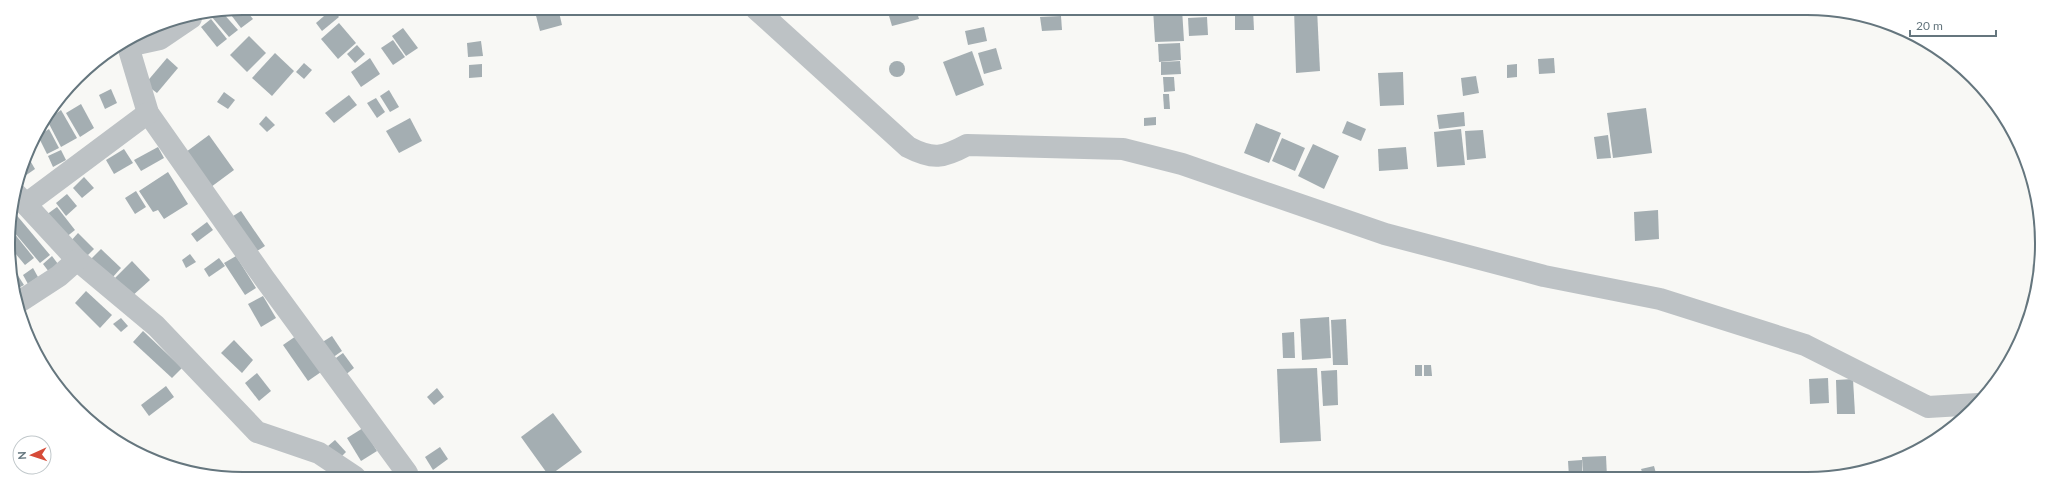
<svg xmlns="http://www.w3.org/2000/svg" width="2050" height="487" viewBox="0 0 2050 487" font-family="Lato,sans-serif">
  <rect width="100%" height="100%" fill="#f8f8f5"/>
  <g fill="#a4aeb2">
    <path d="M 244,8 L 253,19 L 241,28 L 228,11 Z"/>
    <path d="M 534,8 L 558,8 L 562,25 L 540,31 Z"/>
    <path d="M 332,9 L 339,17 L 322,31 L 316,23 Z"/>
    <path d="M 887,9 L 916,9 L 919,19 L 892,26 Z"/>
    <path d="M 1153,9 L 1182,9 L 1184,41 L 1155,42 Z"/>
    <path d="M 1189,9 L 1204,9 L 1204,12 L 1189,14 Z"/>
    <path d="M 1235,9 L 1253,9 L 1254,30 L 1235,30 Z"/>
    <path d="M 1294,9 L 1317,9 L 1320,71 L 1296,73 Z"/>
    <path d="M 222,12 L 238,30 L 229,37 L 211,16 Z"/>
    <path d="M 1061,16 L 1062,30 L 1042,31 L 1040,17 Z"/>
    <path d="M 1207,17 L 1208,35 L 1189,36 L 1188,18 Z"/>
    <path d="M 211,19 L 227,39 L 217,47 L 201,27 Z"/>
    <path d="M 339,23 L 356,43 L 338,59 L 321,39 Z"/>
    <path d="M 984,27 L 987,41 L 968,45 L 965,31 Z"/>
    <path d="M 403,28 L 418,48 L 406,56 L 392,36 Z"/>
    <path d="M 249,36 L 266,53 L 247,72 L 230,55 Z"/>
    <path d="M 393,40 L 405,57 L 393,65 L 381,48 Z"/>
    <path d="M 481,41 L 483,56 L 468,57 L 467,43 Z"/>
    <path d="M 1180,43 L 1181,60 L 1159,62 L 1158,44 Z"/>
    <path d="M 357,45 L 365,54 L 355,63 L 347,54 Z"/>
    <path d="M 996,48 L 1002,69 L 984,74 L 978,53 Z"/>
    <path d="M 972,51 L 984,85 L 956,96 L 943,62 Z"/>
    <path d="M 275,53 L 294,71 L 272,96 L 252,78 Z"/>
    <path d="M 167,58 L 178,68 L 157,93 L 145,84 Z"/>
    <path d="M 370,58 L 380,74 L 361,87 L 351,72 Z"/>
    <path d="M 1554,58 L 1555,73 L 1539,74 L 1538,59 Z"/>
    <circle cx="897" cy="69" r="8"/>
    <path d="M 1180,61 L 1181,74 L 1161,75 L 1161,62 Z"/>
    <path d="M 304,63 L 312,70 L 304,79 L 296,72 Z"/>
    <path d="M 482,64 L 482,77 L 469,78 L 469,65 Z"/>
    <path d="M 1517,64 L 1517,77 L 1507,78 L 1507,65 Z"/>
    <path d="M 1403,72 L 1404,105 L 1380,106 L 1378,73 Z"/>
    <path d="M 1476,76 L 1479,93 L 1463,96 L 1461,78 Z"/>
    <path d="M 1163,77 L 1174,77 L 1175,91 L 1164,92 Z"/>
    <path d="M 111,89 L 117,103 L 105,109 L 99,95 Z"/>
    <path d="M 389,90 L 399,107 L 390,112 L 380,96 Z"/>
    <path d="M 224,92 L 235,100 L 228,109 L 217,102 Z"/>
    <path d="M 1163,94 L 1169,94 L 1170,109 L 1164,109 Z"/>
    <path d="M 349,95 L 357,105 L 334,123 L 325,113 Z"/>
    <path d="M 376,98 L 385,112 L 377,118 L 367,103 Z"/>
    <path d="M 81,104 L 94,128 L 80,137 L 66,113 Z"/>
    <path d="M 1646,108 L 1652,153 L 1613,158 L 1607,113 Z"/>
    <path d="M 61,110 L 77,138 L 61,147 L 47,120 Z"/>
    <path d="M 1464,112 L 1465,126 L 1439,129 L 1437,115 Z"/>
    <path d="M 266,116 L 275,125 L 267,132 L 259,124 Z"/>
    <path d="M 1156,117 L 1156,125 L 1144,126 L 1144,118 Z"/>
    <path d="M 410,118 L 422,141 L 399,153 L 386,131 Z"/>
    <path d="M 1347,121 L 1366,129 L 1361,141 L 1342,133 Z"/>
    <path d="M 1256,123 L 1281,133 L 1269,163 L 1244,153 Z"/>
    <path d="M 49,129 L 59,148 L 47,154 L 38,136 Z"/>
    <path d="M 1461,129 L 1465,165 L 1437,167 L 1434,132 Z"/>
    <path d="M 1483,130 L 1486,158 L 1467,160 L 1465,131 Z"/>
    <path d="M 209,135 L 234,170 L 211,187 L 186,152 Z"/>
    <path d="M 1608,135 L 1611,158 L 1597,159 L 1594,137 Z"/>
    <path d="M 1282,138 L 1305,148 L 1295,171 L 1272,161 Z"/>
    <path d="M 1313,144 L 1339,156 L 1324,189 L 1298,176 Z"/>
    <path d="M 158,147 L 164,158 L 141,171 L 134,160 Z"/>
    <path d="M 1406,147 L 1408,169 L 1379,171 L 1378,149 Z"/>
    <path d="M 124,149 L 133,163 L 114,174 L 106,160 Z"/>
    <path d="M 61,150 L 66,160 L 53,167 L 48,156 Z"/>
    <path d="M 28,157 L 35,169 L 22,178 L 27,160 Z"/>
    <path d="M 168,172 L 188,204 L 164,219 L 158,210 L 153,212 L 139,191 Z"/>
    <path d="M 84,177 L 94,188 L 82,198 L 73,188 Z"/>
    <path d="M 136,191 L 146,207 L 135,214 L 125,198 Z"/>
    <path d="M 67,194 L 77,206 L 66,216 L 56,203 Z"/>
    <path d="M 57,207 L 75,230 L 65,238 L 46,215 Z"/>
    <path d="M 1658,210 L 1659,239 L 1635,241 L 1634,212 Z"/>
    <path d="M 241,211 L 265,246 L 254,253 L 230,218 Z"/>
    <path d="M 14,212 L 50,255 L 40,263 L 9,226 Z"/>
    <path d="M 207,222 L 213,230 L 197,242 L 191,234 Z"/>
    <path d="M 9,227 L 34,258 L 25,265 L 10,247 Z"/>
    <path d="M 78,233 L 94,249 L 85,258 L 70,242 Z"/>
    <path d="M 101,249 L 121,268 L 112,278 L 91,259 Z"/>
    <path d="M 190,254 L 196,262 L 186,268 L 182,260 Z"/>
    <path d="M 52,256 L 58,264 L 49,272 L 43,264 Z"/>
    <path d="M 236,256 L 256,288 L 245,295 L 224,263 Z"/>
    <path d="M 219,258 L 225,266 L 209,277 L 204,269 Z"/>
    <path d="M 132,261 L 150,280 L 131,297 L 114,279 Z"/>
    <path d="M 33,268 L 38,277 L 28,284 L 23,275 Z"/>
    <path d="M 17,274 L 24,285 L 15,290 L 13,276 Z"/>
    <path d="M 86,291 L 112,315 L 100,328 L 75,303 Z"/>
    <path d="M 263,296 L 276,318 L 261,327 L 248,304 Z"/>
    <path d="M 19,308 L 27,319 L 24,321 L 18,309 Z"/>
    <path d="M 1329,317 L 1331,358 L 1302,360 L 1300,319 Z"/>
    <path d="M 121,318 L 128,326 L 121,332 L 113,324 Z"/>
    <path d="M 1346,319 L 1348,365 L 1333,365 L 1331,320 Z"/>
    <path d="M 143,331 L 182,368 L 172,378 L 133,342 Z"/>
    <path d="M 1294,332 L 1295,358 L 1283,358 L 1282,333 Z"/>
    <path d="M 296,336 L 321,372 L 308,381 L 283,345 Z"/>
    <path d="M 332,336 L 342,351 L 332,358 L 321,343 Z"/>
    <path d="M 234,340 L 253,360 L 242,373 L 221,353 Z"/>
    <path d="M 343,353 L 354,368 L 344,376 L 333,360 Z"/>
    <rect x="1415" y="365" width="7" height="11"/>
    <path d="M 1424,365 L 1431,365 L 1432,376 L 1424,376 Z"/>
    <path d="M 1317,368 L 1321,441 L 1280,443 L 1277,369 Z"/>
    <path d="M 1337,370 L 1338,405 L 1323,406 L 1321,371 Z"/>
    <path d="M 257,373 L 271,391 L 259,401 L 245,383 Z"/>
    <path d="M 1828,378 L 1829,403 L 1810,404 L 1809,379 Z"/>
    <path d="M 1853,379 L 1855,414 L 1837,414 L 1836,380 Z"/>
    <path d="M 166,386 L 174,397 L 149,416 L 141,405 Z"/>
    <path d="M 437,388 L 444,397 L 434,405 L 427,397 Z"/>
    <path d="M 553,413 L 582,452 L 549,476 L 521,437 Z"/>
    <path d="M 363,428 L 377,451 L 361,461 L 347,438 Z"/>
    <path d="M 335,440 L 346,452 L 340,458 L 328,446 Z"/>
    <path d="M 440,447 L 448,459 L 433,470 L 425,457 Z"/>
    <path d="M 1606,456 L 1607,477 L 1583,477 L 1582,457 Z"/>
    <path d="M 1582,460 L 1582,477 L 1569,477 L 1568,461 Z"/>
    <path d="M 1654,466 L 1657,477 L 1644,477 L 1641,469 Z"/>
  </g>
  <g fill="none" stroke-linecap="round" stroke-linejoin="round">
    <g stroke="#bdc2c5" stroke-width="22">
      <path d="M 756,9 L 908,147 C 933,160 943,158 967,145 L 1123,149 L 1182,164 L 1385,234 L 1544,276 L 1660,299 L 1805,345 L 1928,407 L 1978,404"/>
      <path d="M 126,43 L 128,46 L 160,39 L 191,18"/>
      <path d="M 128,46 L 148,113 L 264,278 L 407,473 L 407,477"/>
      <path d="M 17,195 L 77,260 L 156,326 L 257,432 L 319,453 L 355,477"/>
      <path d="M 26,204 L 148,113"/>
      <path d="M 16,304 L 59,276 L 77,260"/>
    </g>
  </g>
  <path d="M0 0H2050V487H0ZM243 15H1807A228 228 0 0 1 2035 243V244A228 228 0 0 1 1807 472H243A228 228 0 0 1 15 244V243A228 228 0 0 1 243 15Z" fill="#fff" fill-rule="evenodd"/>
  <path fill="none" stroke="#65767e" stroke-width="2" d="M243 15H1807A228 228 0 0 1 2035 243V244A228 228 0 0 1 1807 472H243A228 228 0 0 1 15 244V243A228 228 0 0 1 243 15Z"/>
  <g transform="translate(32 455) rotate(267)"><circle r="19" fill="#ffffff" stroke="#c1c8cb"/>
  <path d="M0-3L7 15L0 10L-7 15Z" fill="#d64b38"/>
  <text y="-6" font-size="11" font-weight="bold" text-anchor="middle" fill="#65767e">N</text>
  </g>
  <path d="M1910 30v6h86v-6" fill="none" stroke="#65767e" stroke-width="2"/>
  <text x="1916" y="30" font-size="12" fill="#65767e" stroke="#ffffff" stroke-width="3" paint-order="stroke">20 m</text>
</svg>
